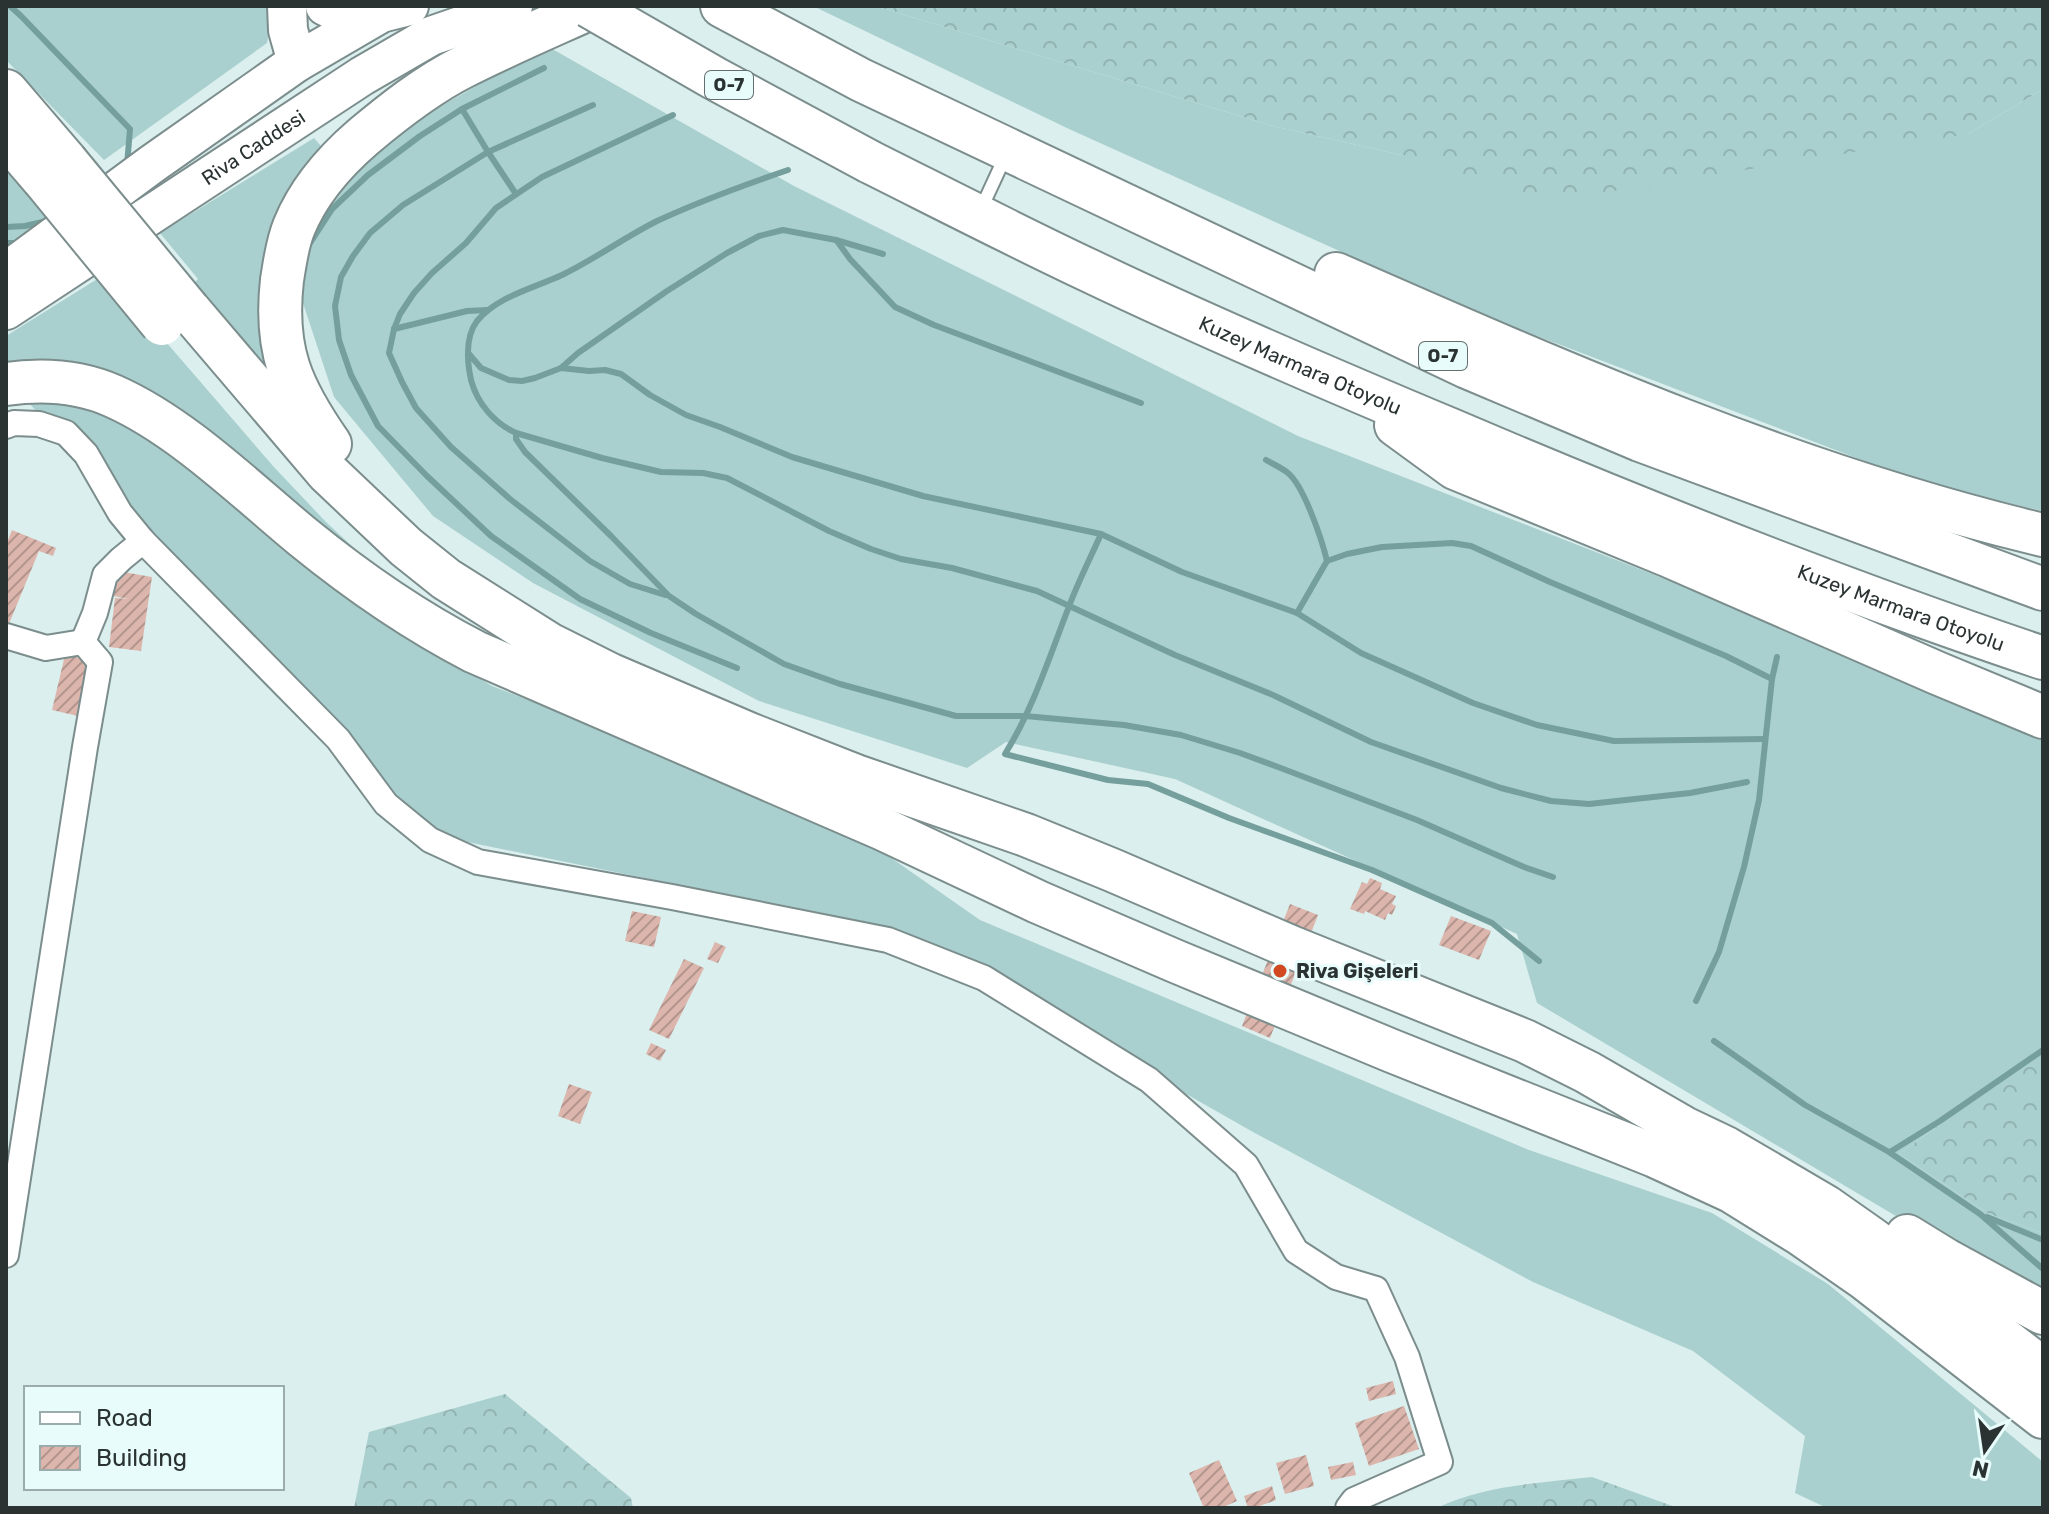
<svg xmlns="http://www.w3.org/2000/svg" width="2049" height="1514" viewBox="0 0 2049 1514" font-family="Rubik,sans-serif">
  <defs>
    <pattern id="forest-crowns" width="20" height="18" patternUnits="userSpaceOnUse" patternTransform="scale(2)"><rect width="20" height="18" fill="#a9d0ce"/><path d="M2 6a3 3 0 1 1 6 0M12 15a3 3 0 1 1 6 0" fill="none" stroke="#92b3b1"/></pattern>
    <pattern id="building-hatch" width="6" height="6" patternUnits="userSpaceOnUse" patternTransform="scale(2)"><rect width="6" height="6" fill="#dcb6ac"/><path d="M-1 1l2-2M0 6l6-6M5 7l2-2" fill="none" stroke="#b3958d"/></pattern>
  </defs>
  <rect width="100%" height="100%" fill="#dbefee"/>
  <g fill="#a9d0ce">
    <path d="M 6,6 L 273,6 L 267,43 L 104,160 L 6,60 Z"/>
    <path d="M 813,6 L 875,6 L 1273,126 L 1406,156 L 1968,134 L 2043,89 L 2043,511 L 1927,485 L 1477,313 L 1069,129 Z"/>
    <path d="M 547,46 L 794,186 L 1298,436 L 1791,628 L 2043,736 L 2043,1051 L 1899,1154 L 1989,1214 L 2043,1233 L 2043,1299 L 2017,1288 L 1537,1003 L 1517,934 L 1175,779 L 1006,742 L 967,768 L 759,701 L 533,583 L 433,516 L 334,397 L 298,288 L 306,228 L 383,139 Z"/>
    <path d="M 314,138 L 327,153 L 308,172 L 292,396 L 195,282 L 198,279 L 160,233 Z"/>
    <path d="M 6,157 L 52,221 L 6,252 Z"/>
    <path d="M 102,276 L 147,320 L 273,466 L 325,521 L 356,550 L 354,553 L 247,469 L 6,369 L 6,336 Z"/>
    <path d="M 15,388 L 71,391 L 148,430 L 337,591 L 492,686 L 834,818 L 980,920 L 1529,1150 L 1712,1213 L 1828,1284 L 2043,1462 L 2043,1508 L 1827,1508 L 1795,1493 L 1805,1436 L 1693,1351 L 1533,1282 L 1253,1132 L 896,929 L 428,834 Z"/>
  </g>
  <g fill="url(#forest-crowns)">
    <path d="M 875,6 L 2043,6 L 2043,89 L 1968,134 L 1551,201 L 1406,156 L 1273,126 Z"/>
    <path d="M 2043,1051 L 2043,1233 L 1989,1214 L 1899,1154 Z"/>
    <path d="M 505,1394 L 631,1498 L 633,1508 L 354,1508 L 369,1432 Z"/>
    <path d="M 1592,1477 L 1678,1508 L 1437,1508 C 1484,1485 1541,1483 1592,1477 Z"/>
  </g>
  <g fill="none" stroke-linecap="round" stroke-linejoin="round">
    <g stroke="#749f9d" stroke-width="6">
      <path d="M 10,6 L 21,16 L 130,129 L 127,165"/>
      <path d="M 593,105 L 488,152 L 403,205 L 370,233 L 353,256 L 341,277 L 335,306 L 339,340 L 351,375 L 378,426 L 427,476 L 491,536 L 580,599 L 651,633 L 737,668"/>
      <path d="M 462,109 L 488,152 L 516,194"/>
      <path d="M 788,170 C 744,185 700,201 657,221 C 625,237 595,259 562,275 C 534,288 498,296 477,321 C 465,337 467,361 471,380 C 477,403 494,423 516,433 L 602,458 L 661,472 L 703,473 L 727,478 L 829,531 L 871,549 L 901,559 L 952,568 L 1037,591 L 1175,655 L 1273,695 L 1371,742 L 1501,788 L 1551,801 L 1589,804 L 1690,793 L 1747,782"/>
      <path d="M 6,227 L 25,226 L 47,221"/>
      <path d="M 837,241 L 850,259 L 895,307 L 934,325 L 1141,403"/>
      <path d="M 6,243 L 17,243 L 20,241"/>
      <path d="M 308,246 L 332,209 L 368,175 L 420,136 L 462,109 L 544,68"/>
      <path d="M 394,329 L 467,311 L 488,310"/>
      <path d="M 469,354 L 481,368 L 509,380 L 522,381 L 535,378 L 561,368 L 589,371 L 605,370 L 621,374 L 650,395 L 686,415 L 720,427 L 792,457 L 923,496 L 1101,534 L 1182,572 L 1297,613 L 1361,653 L 1473,703 L 1537,725 L 1614,741 L 1765,739"/>
      <path d="M 561,368 L 578,353 L 667,291 L 727,253 L 759,236 L 783,230 L 836,240 L 883,254"/>
      <path d="M 516,433 L 516,439 L 525,452 L 611,536 L 669,596 L 696,614 L 784,664 L 840,684 L 956,716 L 1025,716 L 1124,725 L 1181,735 L 1240,753 L 1278,767 L 1417,820 L 1524,867 L 1553,877"/>
      <path d="M 1266,460 C 1273,464 1282,468 1288,473 C 1304,486 1322,540 1327,561"/>
      <path d="M 1101,534 C 1090,559 1077,584 1068,609 C 1049,658 1033,709 1005,754 L 1108,780 L 1148,784 L 1229,818 L 1372,870 L 1492,923 L 1539,961"/>
      <path d="M 665,595 L 630,584 L 590,561 L 510,499 L 451,447 L 416,408 L 402,382 L 389,353 L 394,329 L 400,314 L 414,293 L 432,273 L 466,243 L 496,208 L 542,177 L 673,115"/>
      <path d="M 1297,613 L 1327,561 L 1347,554 L 1382,547 L 1452,543 L 1471,546 L 1550,582 L 1726,656 L 1772,679"/>
      <path d="M 1696,1001 L 1719,952 L 1744,867 L 1759,800 L 1772,679 L 1777,657"/>
      <path d="M 1714,1041 L 1805,1105 L 1889,1152 L 1980,1214 L 2043,1269"/>
      <path d="M 1890,1152 L 1940,1121 L 2043,1050"/>
      <path d="M 1987,1217 L 2043,1240"/>
    </g>
  </g>
  <g fill="url(#building-hatch)">
    <path d="M 12,530 L 56,548 L 53,556 L 39,551 L 6,631 L 6,545 Z"/>
    <path d="M 117,571 L 152,577 L 141,651 L 109,647 L 115,598 L 129,599 L 113,596 Z"/>
    <path d="M 65,655 L 90,660 L 78,716 L 52,710 Z"/>
    <path d="M 1370,878 L 1382,883 L 1380,889 L 1396,896 L 1392,904 L 1396,906 L 1392,915 L 1388,913 L 1385,920 L 1365,911 L 1364,914 L 1350,909 L 1362,882 L 1367,884 Z"/>
    <path d="M 1290,904 L 1318,915 L 1270,1038 L 1242,1026 Z"/>
    <path d="M 632,911 L 661,917 L 654,947 L 625,941 Z"/>
    <path d="M 1451,916 L 1491,931 L 1479,960 L 1439,945 Z"/>
    <path d="M 715,942 L 726,947 L 718,963 L 707,959 Z"/>
    <path d="M 684,959 L 704,968 L 669,1039 L 649,1030 Z"/>
    <path d="M 651,1043 L 666,1050 L 660,1061 L 646,1054 Z"/>
    <path d="M 569,1084 L 592,1092 L 580,1124 L 558,1116 Z"/>
    <path d="M 1393,1381 L 1396,1394 L 1369,1401 L 1366,1388 Z"/>
    <path d="M 1404,1406 L 1419,1449 L 1369,1466 L 1355,1423 Z"/>
    <path d="M 1306,1455 L 1314,1486 L 1285,1494 L 1276,1463 Z"/>
    <path d="M 1219,1460 L 1237,1501 L 1221,1508 L 1214,1508 L 1213,1506 L 1204,1508 L 1189,1473 Z"/>
    <path d="M 1353,1462 L 1356,1475 L 1331,1480 L 1328,1467 Z"/>
    <path d="M 1272,1486 L 1276,1500 L 1254,1508 L 1248,1508 L 1244,1496 Z"/>
  </g>
  <g fill="none" stroke-linecap="round" stroke-linejoin="round">
    <g stroke="#7b8d8c" stroke-width="16">
      <path id="service" d="M 981,209 L 1005,157"/>
    </g>
    <g stroke="#7b8d8c" stroke-width="28">
      <g id="minor">
        <path d="M 6,426 L 14,423 L 39,424 L 66,433 L 86,454 L 120,513 L 143,541 L 338,739 L 386,804 L 430,840 L 478,862 L 672,897 L 888,940 L 984,978 L 1149,1080 L 1246,1165 L 1296,1251 L 1336,1277 L 1376,1289 L 1407,1357 L 1440,1462 L 1354,1500 L 1348,1508"/>
        <path d="M 6,636 L 46,648 L 83,642"/>
        <path d="M 6,1255 L 85,747 L 100,662 L 83,642 L 95,613 L 105,575 L 121,559 L 143,541"/>
      </g>
    </g>
    <g stroke="#7b8d8c" stroke-width="42">
      <g id="primary">
        <path d="M 287,6 L 288,30 L 297,62"/>
        <path d="M 325,6 L 343,15 L 381,13"/>
        <path d="M 6,272 L 152,164 L 297,62 L 381,13 L 409,6"/>
        <path id="s1" d="M 6,310 L 362,76 L 431,36 L 489,16 L 513,6"/>
      </g>
    </g>
    <g stroke="#7b8d8c" stroke-width="46">
      <g id="motorway">
        <path d="M 722,6 L 861,80 L 1467,367 L 1640,440 L 2043,589"/>
        <path d="M 6,91 L 66,161"/>
        <path d="M 6,136 L 43,179"/>
        <path id="s2" d="M 870,162 C 942,198 1014,235 1088,270 C 1207,327 1329,379 1451,430 C 1646,513 1843,591 2043,658"/>
        <path d="M 6,271 L 12,268"/>
        <path d="M 1336,274 C 1566,375 1798,477 2043,535"/>
        <path d="M 189,310 L 328,473 L 406,547 L 446,579 L 549,644 L 611,675 L 749,734 L 856,776 L 1026,835 L 1112,870 L 1291,947 L 1525,1041 L 1587,1072 L 1684,1128 L 1726,1148 L 1825,1206 L 1872,1239 L 2043,1369"/>
        <path d="M 6,384 C 42,379 79,381 113,396 C 181,426 246,490 303,537 C 357,581 413,620 475,652 L 883,829 L 1038,902 L 1175,961 L 1392,1051 L 1655,1156 L 1731,1191 L 1802,1235 L 1864,1278 L 2043,1417"/>
        <path d="M 1396,425 L 1455,468 L 1667,555 L 1937,673 L 2043,717"/>
        <path d="M 330,444 C 291,388 274,350 282,280 C 285,262 287,244 294,227 C 309,190 334,162 363,137 C 394,111 427,85 463,67 C 506,45 551,26 595,6"/>
        <path d="M 1907,1236 L 1946,1260 L 2043,1313"/>
      </g>
    </g>
    <use href="#service" stroke="#fff" stroke-width="12"/>
    <use href="#minor" stroke="#fff" stroke-width="24"/>
    <use href="#primary" stroke="#fff" stroke-width="38"/>
    <use href="#motorway" stroke="#fff" stroke-width="42"/>
    <g stroke="#7b8d8c" stroke-width="46" stroke-linecap="butt">
      <g id="motorway-bridge">
        <path d="M 589,6 L 714,78 L 870,162"/>
        <path d="M 66,161 L 189,310"/>
        <path d="M 43,179 L 162,324"/>
      </g>
    </g>
    <use href="#motorway-bridge" stroke="#fff" stroke-width="42"/>
  </g>
  <circle fill="#d14821" stroke="#e8fcfb" stroke-width="3" cx="1280" cy="971" r="8"/>
  <g text-anchor="middle" stroke-width="6" stroke-linejoin="round" paint-order="stroke">
    <g fill="#e8fcfb" stroke="#636f6e" stroke-width="2">
      <rect x="705" y="71" width="48" height="28" rx="6"/>
      <rect x="1419" y="342" width="48" height="28" rx="6"/>
    </g>
    <g font-size="18" font-weight="bold" fill="#2a3232">
      <text x="729" y="91">O-7</text>
      <text x="1443" y="362">O-7</text>
    </g>
    <g font-size="20" fill="#2a3232" stroke="#e8fcfb">
      <text dy="7" stroke="none"><textPath href="#s1" startOffset="296">Riva Caddesi</textPath></text>
      <text dy="7" stroke="none"><textPath href="#s2" startOffset="476">Kuzey Marmara Otoyolu</textPath></text>
      <text dy="7" stroke="none"><textPath href="#s2" startOffset="1124">Kuzey Marmara Otoyolu</textPath></text>
    </g>
    <g font-size="20" font-weight="bold" fill="#2a3232" stroke="#e8fcfb" text-anchor="start">
      <text x="1296" y="978">Riva Gişeleri</text>
    </g>
  </g>
  <rect width="2049" height="1514" fill="none" stroke="#2a3232" stroke-width="16"/>
  <rect x="24" y="1386" width="260" height="104" fill="#e8fcfb" stroke="#9cabab" stroke-width="2"/>
  <rect x="40" y="1412" width="40" height="12" fill="#ffffff" stroke="#9cabab" stroke-width="2"/>
  <text x="96" y="1426" font-size="24" fill="#2a3232">Road</text>
  <rect x="40" y="1446" width="40" height="24" fill="url(#building-hatch)" stroke="#9cabab" stroke-width="2"/>
  <text x="96" y="1466" font-size="24" fill="#2a3232">Building</text>
  <g transform="translate(1985 1450) rotate(193)" stroke="#e8fcfb" stroke-width="6" paint-order="stroke">
  <path d="M0-6L14 30L0 20L-14 30Z" fill="#2a3232"/>
  <text y="-12" font-size="22" font-weight="bold" text-anchor="middle" fill="#2a3232">N</text>
  </g>
</svg>
